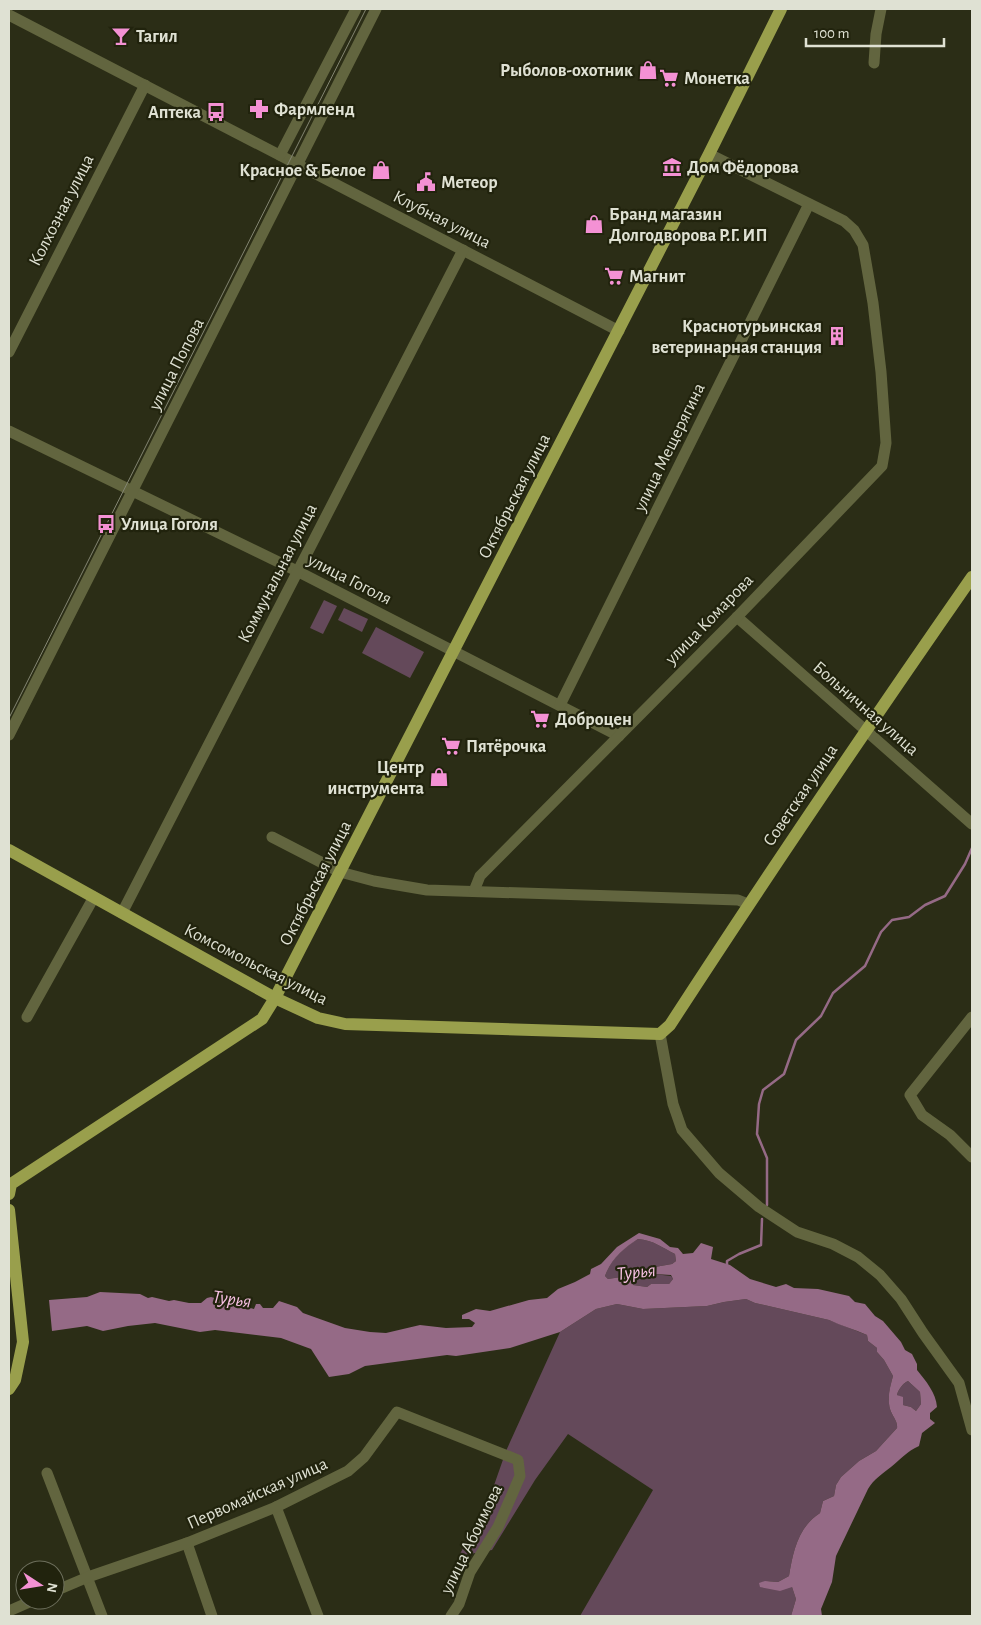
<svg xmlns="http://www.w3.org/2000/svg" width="981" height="1625" viewBox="0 0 981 1625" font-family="'Alegreya Sans',sans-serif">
  <rect width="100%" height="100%" fill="#2b2d16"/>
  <g fill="#64495a">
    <path d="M 324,600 L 337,606 L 323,634 L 310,628 Z"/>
    <path d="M 344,608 L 368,619 L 362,632 L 338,620 Z"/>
    <path d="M 376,627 L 424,652 L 410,678 L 362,653 Z"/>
    <path d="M 638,1239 C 653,1240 663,1248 675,1254 L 676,1261 L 672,1264 L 655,1267 L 650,1269 L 642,1269 L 629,1273 L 621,1277 L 608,1279 L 605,1276 C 611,1259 623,1248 638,1239 Z"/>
    <path d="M 654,1274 L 671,1276 L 673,1279 L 669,1284 L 651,1284 L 647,1287 L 633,1285 L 634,1280 L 645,1275 Z"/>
    <path d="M 746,1299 L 755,1303 L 829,1320 L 867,1335 L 868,1341 L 877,1348 L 877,1352 L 884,1360 L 893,1376 C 890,1387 887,1398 890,1409 C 892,1416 898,1421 897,1428 L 876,1451 L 859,1461 L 841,1477 L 836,1485 L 834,1496 L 823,1501 L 820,1513 C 798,1527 793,1552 789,1576 L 778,1582 L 765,1581 L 792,1587 L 796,1599 L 791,1616 L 580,1616 L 653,1490 L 568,1434 L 535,1480 L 492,1550 L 459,1556 L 492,1491 L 506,1451 L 560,1332 L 596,1309 L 617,1304 L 643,1309 L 707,1306 L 724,1302 Z"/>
    <path d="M 908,1381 L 920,1392 L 921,1404 L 916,1411 L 911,1407 L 903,1405 L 901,1397 L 897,1395 C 898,1390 903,1383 908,1381 Z"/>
  </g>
  <path fill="#956a86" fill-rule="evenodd" d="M 639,1233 L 660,1239 L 670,1247 L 678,1248 L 683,1254 L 693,1253 L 701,1243 L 713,1247 L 711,1259 L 730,1265 L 750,1279 L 776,1287 L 786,1284 L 794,1288 L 818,1289 L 849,1296 L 855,1302 L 865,1304 L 875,1316 L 883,1321 L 901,1342 L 905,1350 L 912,1354 L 917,1364 L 917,1370 C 926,1381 936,1393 937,1407 L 930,1413 L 930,1419 L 935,1423 L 922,1433 L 919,1446 C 906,1452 902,1458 891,1467 C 882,1474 874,1479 868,1489 L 836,1556 L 832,1582 L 821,1609 L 822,1616 L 791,1616 L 796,1599 L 792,1587 L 780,1591 L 760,1587 L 759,1583 L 765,1581 L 778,1582 L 789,1576 C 793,1552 798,1527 820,1513 L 823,1501 L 834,1496 L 836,1485 L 841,1477 L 859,1461 L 876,1451 L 897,1428 C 898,1421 892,1416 890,1409 C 887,1397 890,1387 893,1376 L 884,1360 L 877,1352 L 877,1348 L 868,1341 L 867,1335 C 854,1329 841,1326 829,1320 L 755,1303 L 746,1299 L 724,1302 L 707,1306 L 643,1309 L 617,1304 L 596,1309 L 560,1332 L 510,1348 L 456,1356 L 447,1355 L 365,1366 L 349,1374 L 329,1377 L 311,1349 L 281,1338 L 215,1330 L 200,1332 L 155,1323 L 128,1326 L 103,1331 L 87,1326 L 52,1331 L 49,1300 L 87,1297 L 100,1292 L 140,1294 L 148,1298 L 152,1297 L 169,1301 L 174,1300 L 189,1303 L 201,1303 L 207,1298 L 211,1297 L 254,1309 L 256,1304 L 260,1304 L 263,1308 L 273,1308 L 279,1301 L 297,1307 L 303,1313 L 345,1328 L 370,1332 L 386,1333 L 420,1325 L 446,1328 L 472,1327 L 475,1323 L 469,1319 L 462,1319 L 462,1315 L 476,1309 L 490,1311 L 529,1300 L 547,1298 L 558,1289 L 575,1282 L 590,1274 L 591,1269 L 601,1264 L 617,1247 ZM 638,1239 C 653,1240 663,1248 675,1254 L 676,1261 L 672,1264 L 655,1267 L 650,1269 L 638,1270 L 621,1277 L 608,1279 L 605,1276 C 611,1259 624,1248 638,1239 ZM 654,1274 L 671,1275 L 673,1279 L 669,1284 L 651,1284 L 647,1287 L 633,1285 L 634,1280 L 645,1275 ZM 908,1381 L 920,1392 L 921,1404 L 916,1411 L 911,1407 L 903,1405 L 903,1397 L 897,1395 C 898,1390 903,1383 908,1381 Z"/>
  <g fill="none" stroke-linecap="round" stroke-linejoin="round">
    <g stroke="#956a86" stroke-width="2.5">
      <path d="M 767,1205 L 767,1158 L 757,1134 L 759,1104 L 763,1090 L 784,1074 L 796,1040 L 821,1016 L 833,993 L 865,966 L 881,932 L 892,920 L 909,917 L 925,905 L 945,896 L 965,864 L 972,848"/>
      <path d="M 727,1266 L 727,1261 L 739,1254 L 761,1245 L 762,1219"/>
    </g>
    <g stroke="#62653f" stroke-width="11">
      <path d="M 9,15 L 619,331"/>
      <path d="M 874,63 L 876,34 L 881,9"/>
      <path d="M 280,155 L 356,9"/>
      <path d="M 9,352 L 145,85"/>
      <path d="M 9,431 L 297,571 L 619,736"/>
      <path d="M 737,617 L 972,824"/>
      <path d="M 560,705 L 809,204"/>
      <path d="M 9,735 L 376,9"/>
      <path d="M 272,837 L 340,872 L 374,881 L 427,890 L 738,900 L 748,904"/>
      <path d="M 474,891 L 480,876 L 737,617 L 882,466 L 886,443 L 881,372 L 873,303 L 863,245 L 854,230 L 844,221 L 709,154"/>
      <path d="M 122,913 L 463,250"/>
      <path d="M 27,1017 L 94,897"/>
      <path d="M 972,1017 L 910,1095 L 922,1115 L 950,1135 L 972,1157"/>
      <path d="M 660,1034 L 673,1104 L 682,1130 L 719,1173 L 759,1207 L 797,1232 L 833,1244 L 858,1257 L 880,1275 L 901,1299 L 923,1333 L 959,1383 L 972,1430"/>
      <path d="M 47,1473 L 102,1616"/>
      <path d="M 276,1507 L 318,1616"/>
      <path d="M 187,1543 L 212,1616"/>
      <path d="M 55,1591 L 88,1577 L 187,1543 L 276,1507 L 348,1471 L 364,1457 L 397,1412 L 518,1460 L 520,1476 L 498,1527 L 470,1572 L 459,1604 L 451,1616"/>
      <path d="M 9,1611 L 34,1600"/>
    </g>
    <g stroke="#999f4c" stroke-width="12">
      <path d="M 9,850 L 275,998 L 318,1018 L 345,1024 L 660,1034 L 670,1025 C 768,874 869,725 972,577"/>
      <path d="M 9,1194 L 11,1184 L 262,1019 L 275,998 L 709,154 L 781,9"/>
      <path d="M 9,1210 L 23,1342 L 15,1380 L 9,1389"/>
    </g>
    <path stroke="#838572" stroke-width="1" d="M 9,718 L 366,9"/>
  </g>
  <defs>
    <g id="bar-bare" transform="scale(1.5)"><path d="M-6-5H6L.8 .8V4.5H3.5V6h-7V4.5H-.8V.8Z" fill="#f491d4" stroke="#21230d" stroke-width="2.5" paint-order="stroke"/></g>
    <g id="shop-bare" transform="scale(1.5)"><path d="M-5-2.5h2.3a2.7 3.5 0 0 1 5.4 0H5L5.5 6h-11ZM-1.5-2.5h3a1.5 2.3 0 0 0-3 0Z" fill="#f491d4" stroke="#21230d" stroke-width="2.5" paint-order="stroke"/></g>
    <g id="supermarket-bare" transform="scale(1.5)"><path d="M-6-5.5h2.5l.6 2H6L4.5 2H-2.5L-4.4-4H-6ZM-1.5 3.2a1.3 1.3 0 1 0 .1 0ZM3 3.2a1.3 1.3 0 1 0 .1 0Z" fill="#f491d4" stroke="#21230d" stroke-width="2.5" paint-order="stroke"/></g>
    <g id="pharmacy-bare" transform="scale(1.5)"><path d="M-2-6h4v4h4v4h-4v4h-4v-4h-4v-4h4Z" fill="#f491d4" stroke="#21230d" stroke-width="2.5" paint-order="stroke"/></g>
    <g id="bus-bare" transform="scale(1.5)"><path d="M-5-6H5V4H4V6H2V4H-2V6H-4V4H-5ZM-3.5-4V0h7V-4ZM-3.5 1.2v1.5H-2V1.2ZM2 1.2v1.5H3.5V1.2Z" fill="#f491d4" stroke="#21230d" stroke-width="2.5" paint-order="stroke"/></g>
    <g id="museum-bare" transform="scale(1.5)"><path d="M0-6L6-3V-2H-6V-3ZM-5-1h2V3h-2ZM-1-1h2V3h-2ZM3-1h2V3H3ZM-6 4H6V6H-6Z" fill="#f491d4" stroke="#21230d" stroke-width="2.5" paint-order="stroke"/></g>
    <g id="civic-bare" transform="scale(1.5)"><path d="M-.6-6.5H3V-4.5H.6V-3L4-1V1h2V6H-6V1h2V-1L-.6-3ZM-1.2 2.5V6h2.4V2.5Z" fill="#f491d4" stroke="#21230d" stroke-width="2.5" paint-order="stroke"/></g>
    <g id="building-bare" transform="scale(1.5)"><path d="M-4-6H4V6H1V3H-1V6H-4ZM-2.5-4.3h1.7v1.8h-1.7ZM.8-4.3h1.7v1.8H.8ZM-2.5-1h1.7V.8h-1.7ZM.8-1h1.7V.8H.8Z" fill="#f491d4" stroke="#21230d" stroke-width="2.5" paint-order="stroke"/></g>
  </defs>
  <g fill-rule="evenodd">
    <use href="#bar-bare" x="121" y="36"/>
    <use href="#shop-bare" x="648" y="70"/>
    <use href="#supermarket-bare" x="669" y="78"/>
    <use href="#pharmacy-bare" x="259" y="109"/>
    <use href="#bus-bare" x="216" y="112"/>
    <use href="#museum-bare" x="672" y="167"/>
    <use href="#shop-bare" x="381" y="170"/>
    <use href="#civic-bare" x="426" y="182"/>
    <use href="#shop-bare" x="594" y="224"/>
    <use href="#supermarket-bare" x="614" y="276"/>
    <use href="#building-bare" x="837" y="336"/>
    <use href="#bus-bare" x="106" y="524"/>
    <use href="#supermarket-bare" x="540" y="719"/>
    <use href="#supermarket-bare" x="451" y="746"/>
    <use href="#shop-bare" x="439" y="777"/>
  </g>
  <g text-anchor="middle" stroke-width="4.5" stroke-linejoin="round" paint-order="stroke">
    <g font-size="18" font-weight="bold" fill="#dfe1d3" stroke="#21230d" text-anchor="start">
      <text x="136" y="42">Тагил</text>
      <text x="633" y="76" text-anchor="end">Рыболов-охотник</text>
      <text x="684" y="84">Монетка</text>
      <text x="274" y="115">Фармленд</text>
      <text x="201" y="118" text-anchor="end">Аптека</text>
      <text x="687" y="173">Дом Фёдорова</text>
      <text x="366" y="176" text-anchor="end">Красное &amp; Белое</text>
      <text x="441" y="188">Метеор</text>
      <text x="609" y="220">Бранд магазин<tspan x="609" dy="21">Долгодворова Р.Г. ИП</tspan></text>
      <text x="629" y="282">Магнит</text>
      <text x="822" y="332" text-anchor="end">Краснотурьинская<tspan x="822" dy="21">ветеринарная станция</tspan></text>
      <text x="121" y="530">Улица Гоголя</text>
      <text x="555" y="725">Доброцен</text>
      <text x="466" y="752">Пятёрочка</text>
      <text x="424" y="773" text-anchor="end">Центр<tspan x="424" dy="21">инструмента</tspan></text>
    </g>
    <g font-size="18" fill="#dfe1d3" stroke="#21230d">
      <text transform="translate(61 210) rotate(-63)" y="6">Колхозная улица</text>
      <text transform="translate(442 219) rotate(27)" y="6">Клубная улица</text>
      <text transform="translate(176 364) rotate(-63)" y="6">улица Попова</text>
      <text transform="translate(669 447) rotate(-64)" y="6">улица Мещерягина</text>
      <text transform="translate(514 496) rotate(-63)" y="6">Октябрьская улица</text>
      <text transform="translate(277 573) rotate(-63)" y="6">Коммунальная улица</text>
      <text transform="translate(350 579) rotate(27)" y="6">улица Гоголя</text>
      <text transform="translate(709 619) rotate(-46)" y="6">улица Комарова</text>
      <text transform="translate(866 708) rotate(41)" y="6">Больничная улица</text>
      <text transform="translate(800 795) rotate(-56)" y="6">Советская улица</text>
      <text transform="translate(315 883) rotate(-63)" y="6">Октябрьская улица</text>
      <text transform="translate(256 964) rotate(27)" y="6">Комсомольская улица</text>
      <text transform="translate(257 1493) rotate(-24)" y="6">Первомайская улица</text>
      <text transform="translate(471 1539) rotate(-64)" y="6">улица Абоимова</text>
    </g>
    <g font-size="19" font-style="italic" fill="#f9c2e5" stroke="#21230d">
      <text transform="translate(636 1271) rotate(-6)" y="7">Турья</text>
      <text transform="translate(232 1298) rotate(8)" y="7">Турья</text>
    </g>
  </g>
  <rect width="981" height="1625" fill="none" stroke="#dfe1d3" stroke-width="20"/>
  <g transform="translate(40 1585) rotate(102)"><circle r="24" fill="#21230d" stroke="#6d6f5c"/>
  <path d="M0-4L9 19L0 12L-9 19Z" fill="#f491d4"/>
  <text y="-8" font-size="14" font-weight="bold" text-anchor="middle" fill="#dfe1d3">N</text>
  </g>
  <path d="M806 38v8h138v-8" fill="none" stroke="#dfe1d3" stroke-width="2.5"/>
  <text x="814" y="38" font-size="15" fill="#dfe1d3" stroke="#21230d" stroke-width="4" paint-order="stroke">100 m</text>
</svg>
